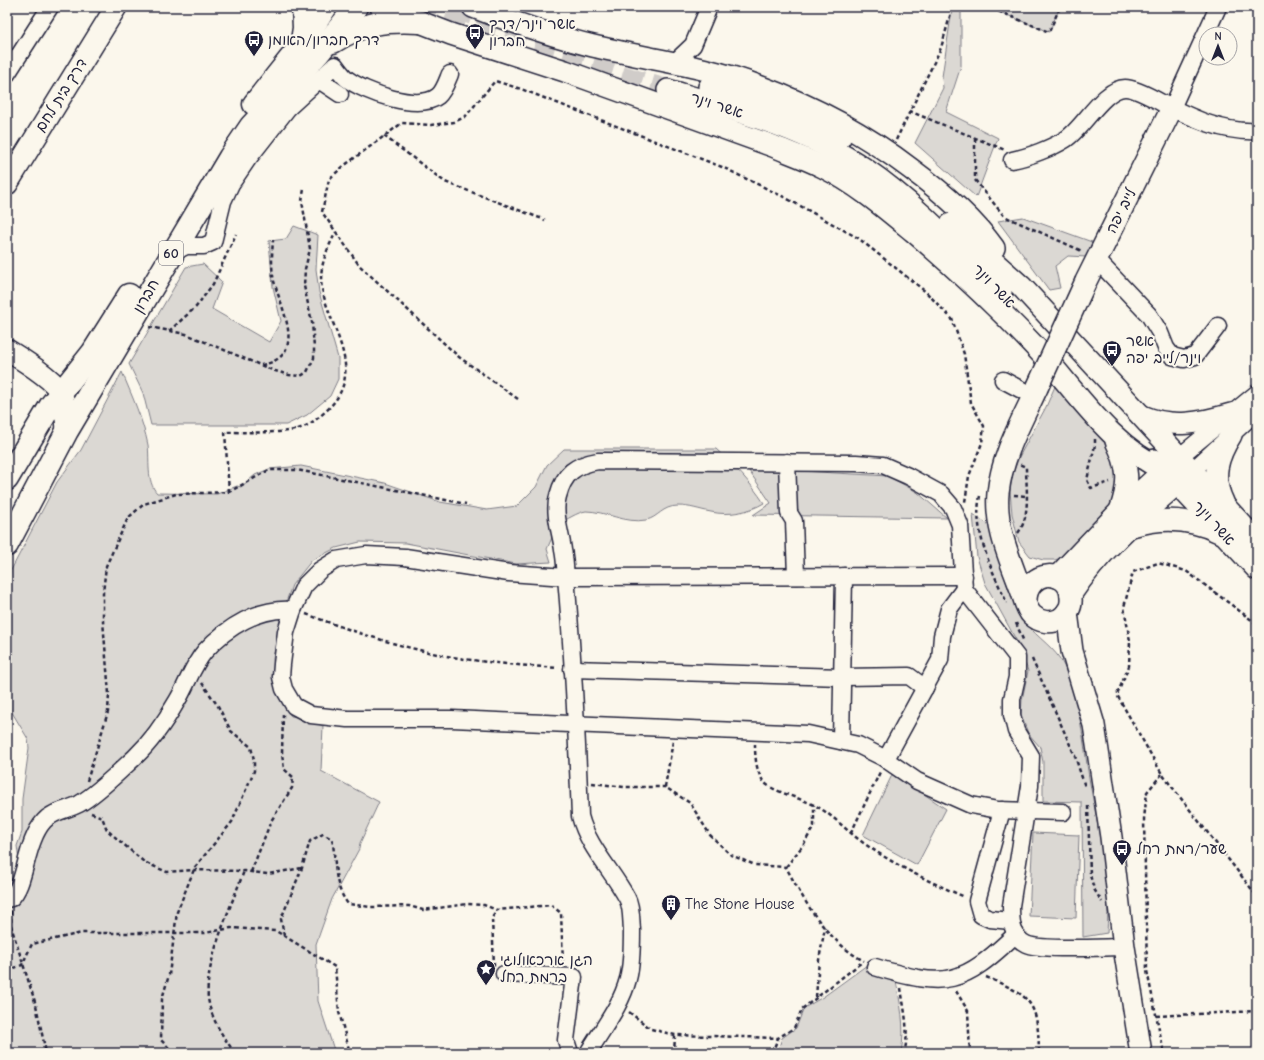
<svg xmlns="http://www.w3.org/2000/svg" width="1264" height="1060" viewBox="0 0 1264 1060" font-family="'Comic Neue','Playpen Sans Hebrew',sans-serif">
  <rect width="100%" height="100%" fill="#fbf7ec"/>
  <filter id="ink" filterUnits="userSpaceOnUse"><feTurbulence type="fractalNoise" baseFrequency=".025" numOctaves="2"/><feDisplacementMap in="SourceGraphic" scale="8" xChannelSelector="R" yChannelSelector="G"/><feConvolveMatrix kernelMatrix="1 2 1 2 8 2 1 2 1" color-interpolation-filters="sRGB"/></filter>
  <g filter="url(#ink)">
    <g fill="#dbd8d3" stroke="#7e7d87">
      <path d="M 957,7 L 961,7 L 961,66 L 946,112 L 998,138 L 976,197 L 915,143 L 943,88 L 942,77 L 952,9 Z"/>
      <path d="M 987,7 L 1060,7 L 1049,32 Z"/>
      <path d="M 1023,217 L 1092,242 L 1087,257 L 1068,256 L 1055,266 L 1060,288 L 1049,290 L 998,221 Z"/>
      <path d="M 294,226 L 318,235 L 316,269 L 319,292 L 338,358 L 338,379 L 330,396 L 307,415 L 286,425 L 151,425 L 143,393 L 129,364 L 186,267 L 203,264 L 222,282 L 212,309 L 269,342 L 281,321 L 273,287 L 269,241 L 286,239 Z"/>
      <path d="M 122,372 C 132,396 143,420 148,445 C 150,460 146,481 157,493 L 217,494 L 237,486 L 241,487 L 255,475 L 269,469 L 301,466 L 385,483 L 440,502 L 487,510 L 517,506 L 536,487 L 547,465 L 564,449 L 716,449 C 735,466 750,482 764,503 C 749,512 729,516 711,512 C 700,510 690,506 678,506 C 662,506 658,518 646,520 C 626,524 605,511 586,511 C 578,512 566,520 558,524 L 547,549 L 551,562 L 516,564 L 406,543 L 360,542 L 336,548 L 312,560 L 292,585 L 280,619 L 273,659 L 278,696 L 291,716 L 303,718 L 323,726 L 321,771 L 379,802 L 360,843 L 359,849 L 332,899 L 316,944 L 318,1001 L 335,1053 L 7,1053 L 7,882 L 13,878 L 19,861 L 17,846 L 22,832 L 22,799 L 29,748 L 28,739 L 7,704 L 7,578 L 57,482 L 81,450 Z"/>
      <path d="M 1056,384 L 1115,450 L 1121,466 L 1117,501 L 1069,555 L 1055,560 L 1043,560 L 1030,556 L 1019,542 L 1012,514 L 1010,491 L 1013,473 L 1019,457 L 1046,407 Z"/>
      <path d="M 747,468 L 888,476 L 917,492 L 947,518 L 753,515 L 771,503 Z"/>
      <path d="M 973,514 L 992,527 C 1000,559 1006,595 1026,623 C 1037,638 1056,648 1064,666 C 1080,701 1083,740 1089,778 C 1098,829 1111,881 1107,933 L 1083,937 L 1082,802 L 1043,801 L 1043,762 L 1040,747 L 1028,733 L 1021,715 L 1022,700 L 1028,671 L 1020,647 L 985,583 L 977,557 Z"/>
      <path d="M 893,773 L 946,809 L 917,865 L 863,835 Z"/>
      <path d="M 1033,833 L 1079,835 L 1076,918 L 1029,916 Z"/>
      <path d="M 867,965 L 895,976 C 900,1003 906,1026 901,1053 L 777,1053 L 782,1038 L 796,1028 L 804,1008 L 823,997 Z"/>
    </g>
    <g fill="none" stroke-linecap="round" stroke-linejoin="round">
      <g stroke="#d0ccc9" stroke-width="21" stroke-dasharray="21 10" stroke-linecap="butt">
        <path d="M 453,7 L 484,19"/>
        <path d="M 415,10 L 550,54 L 668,90"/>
      </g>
      <g stroke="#22223b" stroke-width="19">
        <g id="minor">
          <path d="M 674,63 L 693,45 L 709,7"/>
          <path d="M 7,74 L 50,7"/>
          <path d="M 319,80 L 340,94"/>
          <path d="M 1172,108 L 1218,7"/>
          <path d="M 1012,160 C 1028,157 1052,148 1066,139 C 1083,128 1104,88 1125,88 C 1135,88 1153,98 1162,103 C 1192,118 1223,133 1257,131"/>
          <path d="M 172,253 L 186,246 L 204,246 L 213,242 L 223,201 L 231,184 L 248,159 L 288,108 L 335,65 C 339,70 342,75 347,79 C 365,92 418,112 438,96 C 444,91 447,81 450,74"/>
          <path d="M 1096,259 L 1149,315 L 1160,333 L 1166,348 L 1172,356 L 1184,359 L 1195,356 L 1218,326"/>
          <path d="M 1003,380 L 1033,396"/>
          <path d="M 1179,457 L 1257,393"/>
          <path d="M 787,462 L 789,513 L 794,521 L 796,576"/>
          <path d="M 1192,471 L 1257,411"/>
          <path d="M 964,576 L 566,577 L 509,573 L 405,557 L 366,555 L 336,560 L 320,570 L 304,586 L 293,610 L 286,632 L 282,664 L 281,677 L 284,689 L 294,706 L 311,715 L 347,719 L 452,719 L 808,734 L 858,745 L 882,757 L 917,781 L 971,805 L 998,810 L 1063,812"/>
          <path d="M 572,669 L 842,677 L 909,676 L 925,688"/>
          <path d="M 841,741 L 844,576"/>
          <path d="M 886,759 L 940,660 L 942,636 L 949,609 L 964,589"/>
          <path d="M 1002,810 L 977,901 L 981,915 L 990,919 L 1011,921"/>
          <path d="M 7,899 L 11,898 C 26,885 25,842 44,821 C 53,811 68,810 79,804 C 97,794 120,771 135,757 C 152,741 165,722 177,701 C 187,685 192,666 205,651 C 227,627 259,607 293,610"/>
          <path d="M 875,967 C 947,989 962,985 1016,934"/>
          <path d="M 504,974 L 574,977 L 566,1040 L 570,1053"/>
          <path d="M 588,1053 C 602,1029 621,1006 628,979 C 632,965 632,945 632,930 C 631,920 632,907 627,898 C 612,870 588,847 580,816 C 577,737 573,657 566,577 C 565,568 565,559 563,550 C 561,533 553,513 558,496 C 564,473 575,465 598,461 L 856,463 L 883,465 L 908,476 L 941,494 L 953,508 L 960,525 L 964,589 L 1017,657 L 1017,677 L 1012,699 L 1012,715 L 1016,731 L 1031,756 L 1030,786 L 1011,906 C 1011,919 1011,937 1026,944 C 1041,951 1105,947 1124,947"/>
        </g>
      </g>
      <g stroke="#22223b" stroke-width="24">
        <g id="major">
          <path d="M 381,7 L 451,34 L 565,71 L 773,146 C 790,153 807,159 823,167 C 857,184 885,208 914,232 C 958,270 1001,310 1041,353 C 1079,395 1111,446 1164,470"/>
          <path d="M 473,7 C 512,22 552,36 593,46 C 649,59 707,66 761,87 C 815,107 865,134 911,169 C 941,191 972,217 994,248"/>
          <path d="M 709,87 L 778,109 L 840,138"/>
          <path d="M 668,90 C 735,110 806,129 865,169 C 915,203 958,250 1001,293"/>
          <path d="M 7,184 L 116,7"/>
          <path d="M 951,224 L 1021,286 L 1257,541"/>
          <path d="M 1086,281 L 1172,108"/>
          <path d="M 7,350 C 20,358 55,380 61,393 C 66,405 66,418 67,431"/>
          <path d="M 1142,416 C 1172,429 1201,423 1231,414"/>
          <path d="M 1116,441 C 1129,467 1130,483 1120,511"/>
          <path d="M 1155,460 L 1257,569"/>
          <path d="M 1223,502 C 1211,477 1217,457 1231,435"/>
          <path d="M 1132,526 C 1162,517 1191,518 1219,532"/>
          <path d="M 1057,577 L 1120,511 L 1173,462"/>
          <path d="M 1071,594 C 1101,548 1146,511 1187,475"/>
          <path d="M 1026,602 C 1025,568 1071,567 1071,598 C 1072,607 1067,614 1060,619 C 1051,624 1039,622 1032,615 C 1025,608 1024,596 1020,587 C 1009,557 995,526 998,493 C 1002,455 1021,423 1037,388"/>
          <path d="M 1067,612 L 1072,651 L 1094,725 L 1111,837 L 1124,947 L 1141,1053"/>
        </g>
      </g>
      <g stroke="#22223b" stroke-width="25">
        <g id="highway">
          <path d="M 302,41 L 304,28 L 303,7"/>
          <path d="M 333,42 C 363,23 384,20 420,22"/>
          <path d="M 254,104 L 301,45 L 326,7"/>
          <path d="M 7,479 L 51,405 L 93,352 L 129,295"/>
          <path d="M 7,545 L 67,431 L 230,157 L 251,126 L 318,54 L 356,7"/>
        </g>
      </g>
      <g stroke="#22223b" stroke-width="2.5" stroke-dasharray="4 3" stroke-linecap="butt">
        <path d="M 971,7 L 993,9 L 1049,32 L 1060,7"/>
        <path d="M 952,9 L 970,7"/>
        <path d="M 909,111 L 1005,150"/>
        <path d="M 384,136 L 445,182 L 545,220"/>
        <path d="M 975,138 L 975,180 L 1004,216 L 1082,251"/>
        <path d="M 896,140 L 941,48 L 952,9 L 948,7"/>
        <path d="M 149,327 L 186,334 L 272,370 L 289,375 L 301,376 L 307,372 L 314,358 L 314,348 L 312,322 L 304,286 L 305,269 L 310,249 L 302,201 L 304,189"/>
        <path d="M 169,331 L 196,307 L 213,284 L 236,234"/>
        <path d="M 261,365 C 309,357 281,309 274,281 C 271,268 272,253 273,240"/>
        <path d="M 518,399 L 459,357 L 359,265 L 322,212 L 329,179 L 345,165 L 402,123 L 431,125 L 454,122 L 465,117 L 495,81 L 521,89 L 722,167 L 786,198 L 858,238 L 926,292 L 952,319 L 964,354 L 971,403 L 984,426 L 982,443 L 969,476 L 965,502"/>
        <path d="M 1095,439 L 1095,445 L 1087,480 L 1091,488 L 1110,482"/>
        <path d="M 229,492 L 225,432 C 244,432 282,434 298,429 C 310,425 317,419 326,411 C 366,374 333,334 323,293 C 317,271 326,251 336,232"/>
        <path d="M 1014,495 L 1026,496"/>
        <path d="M 980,496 C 972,531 993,573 1007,603"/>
        <path d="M 1018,533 C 1031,516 1026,487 1026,467 L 1019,464"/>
        <path d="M 306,614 C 346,629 387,643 428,652 C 471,662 515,665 558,668"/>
        <path d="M 1016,623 L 1024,642"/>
        <path d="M 1257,624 L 1186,571 L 1158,563 L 1133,572 L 1124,607 L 1130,641 L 1129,666 L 1117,695 L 1162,774 L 1257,896"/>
        <path d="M 1032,659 L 1075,756 L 1085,787"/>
        <path d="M 755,744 C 755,757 756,772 764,782 C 771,791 803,799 814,805 C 834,815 847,832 865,844 C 896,866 930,882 965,897"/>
        <path d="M 1162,774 L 1147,792 L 1144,819 L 1147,971 L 1164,1053"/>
        <path d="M 87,781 L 108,712 L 109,694 L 103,621 L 103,593 L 106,566 L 128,518 L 144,504 L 176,494 L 229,492 L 269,470 L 297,470 L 466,504"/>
        <path d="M 592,783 L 624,787 L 665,787 L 690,803 L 710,835 L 731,855 L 755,865 L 786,867 C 805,903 827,941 864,961"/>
        <path d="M 665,787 L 673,741"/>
        <path d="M 1088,806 L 1090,875 L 1094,889 L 1102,902"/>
        <path d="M 91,813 L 102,817 L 107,830 L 144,862 L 167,872 L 194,870 L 244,871 L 268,874 L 302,868"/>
        <path d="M 851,833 L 880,772"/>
        <path d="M 786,867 L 804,844 L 814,826 L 814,805"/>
        <path d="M 251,872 L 271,821 L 292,788 L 293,777 L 284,769 L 282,754 L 283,713"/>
        <path d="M 11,911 L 11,926 L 36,1005 L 46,1053"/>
        <path d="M 284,936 L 281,919 L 302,868 L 310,841 L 323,834 L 332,839 C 337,863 332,883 348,904 L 371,907 L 409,906 L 423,910 L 468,904 L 484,905 L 497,910 L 551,905 L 561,913 L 563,963"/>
        <path d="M 494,966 L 492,918 L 497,910"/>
        <path d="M 7,971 L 22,965 L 32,944 L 82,933 L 205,933 L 231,928 L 276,931 L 335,967 L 339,1012 L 350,1053"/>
        <path d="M 986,977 C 1032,996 1038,1002 1039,1053"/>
        <path d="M 901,988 C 904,1009 910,1033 904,1053"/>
        <path d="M 956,991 L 968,1011 L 970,1053"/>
        <path d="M 816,997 L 819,960 L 825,927"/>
        <path d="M 629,1012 L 651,1029 L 675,1035 L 778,1038"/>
        <path d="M 1156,1016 L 1257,1011"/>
        <path d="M 174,1053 L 161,1040 L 162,999 L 169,975 L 177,912 L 195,867 L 232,822 L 254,771 L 254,760 L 251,747 L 231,731 L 218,706 L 202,683"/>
        <path d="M 235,1053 C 223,1037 211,1019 208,998 C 204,964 232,904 244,871"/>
        <path d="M 674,1053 L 675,1036"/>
        <path d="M 772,1053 L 778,1038 L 794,1028 L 802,1009 L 862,962"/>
      </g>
      <use href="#minor" stroke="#fbf7ec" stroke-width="16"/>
      <use href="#major" stroke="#fbf7ec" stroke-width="21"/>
      <use href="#highway" stroke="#fbf7ec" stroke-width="22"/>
      <g stroke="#22223b" stroke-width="24" stroke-linecap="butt">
        <path id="major-bridge" d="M 1037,388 L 1086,281"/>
      </g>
      <use href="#major-bridge" stroke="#fbf7ec" stroke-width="21"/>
    </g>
  </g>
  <defs>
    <g id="bus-pin" transform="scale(1)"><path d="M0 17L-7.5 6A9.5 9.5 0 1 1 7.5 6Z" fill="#22223b" stroke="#fbf7ec"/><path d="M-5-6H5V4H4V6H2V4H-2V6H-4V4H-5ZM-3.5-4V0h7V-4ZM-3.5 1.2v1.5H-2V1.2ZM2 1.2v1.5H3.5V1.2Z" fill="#fff"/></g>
    <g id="building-pin" transform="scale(1)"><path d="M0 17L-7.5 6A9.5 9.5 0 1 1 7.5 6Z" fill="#22223b" stroke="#fbf7ec"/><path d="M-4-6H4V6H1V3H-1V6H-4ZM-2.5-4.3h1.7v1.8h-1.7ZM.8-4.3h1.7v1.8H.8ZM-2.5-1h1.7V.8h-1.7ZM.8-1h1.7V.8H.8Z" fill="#fff"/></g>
    <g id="sight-pin" transform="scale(1)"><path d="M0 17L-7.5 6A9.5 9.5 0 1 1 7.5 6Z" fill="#22223b" stroke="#fbf7ec"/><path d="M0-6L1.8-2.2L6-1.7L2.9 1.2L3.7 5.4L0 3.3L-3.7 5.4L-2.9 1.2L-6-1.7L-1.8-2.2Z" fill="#fff"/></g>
  </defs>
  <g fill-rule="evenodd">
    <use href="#bus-pin" x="475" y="33"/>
    <use href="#bus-pin" x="254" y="40"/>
    <use href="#bus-pin" x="1112" y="350"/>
    <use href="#bus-pin" x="1122" y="849"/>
    <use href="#building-pin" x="671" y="904"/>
    <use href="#sight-pin" x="486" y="969"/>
  </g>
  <g text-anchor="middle" stroke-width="4" stroke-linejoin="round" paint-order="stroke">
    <rect fill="#fbf7ec" stroke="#636270" stroke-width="1" x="159" y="241" width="24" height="24" rx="3"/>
    <g font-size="14" font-weight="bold" fill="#22223b">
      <text x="171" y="258">60</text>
    </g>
    <g font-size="15" fill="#22223b" stroke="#fbf7ec" text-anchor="start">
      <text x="489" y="29">אשר וינר/דרך<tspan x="489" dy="17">חברון</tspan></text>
      <text x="268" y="45">דרך חברון/האומן</text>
      <text x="1126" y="346">אשר<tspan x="1126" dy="17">וינר/לייב יפה</tspan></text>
      <text x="1136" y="854">שער/רמת רחל</text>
      <text x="685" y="909">The Stone House</text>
      <text x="500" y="965">הגן ארכאולוגי<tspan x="500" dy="17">ברמת רחל</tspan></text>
    </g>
    <g font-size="15" fill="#22223b" stroke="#fbf7ec">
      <text transform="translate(61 95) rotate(-58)" y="5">דרך בית לחם</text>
      <text transform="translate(717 105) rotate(18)" y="5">אשר וינר</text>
      <text transform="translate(1121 211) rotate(-63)" y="5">לייב יפה</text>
      <text transform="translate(994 286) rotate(46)" y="5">אשר וינר</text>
      <text transform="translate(146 296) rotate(-60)" y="5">חברון</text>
      <text transform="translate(1214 523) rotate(47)" y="5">אשר וינר</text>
    </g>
  </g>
  <rect width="1264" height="1060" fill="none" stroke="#fbf7ec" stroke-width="24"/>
  <rect x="12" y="12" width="1240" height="1036" fill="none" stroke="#22223b" stroke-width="1.5" filter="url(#ink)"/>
  <g transform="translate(1218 46)"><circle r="19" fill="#fbf7ec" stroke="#a4a2a5"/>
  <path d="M0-3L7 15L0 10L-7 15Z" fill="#22223b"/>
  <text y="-6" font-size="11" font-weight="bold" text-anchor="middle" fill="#22223b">N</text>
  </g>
</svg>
